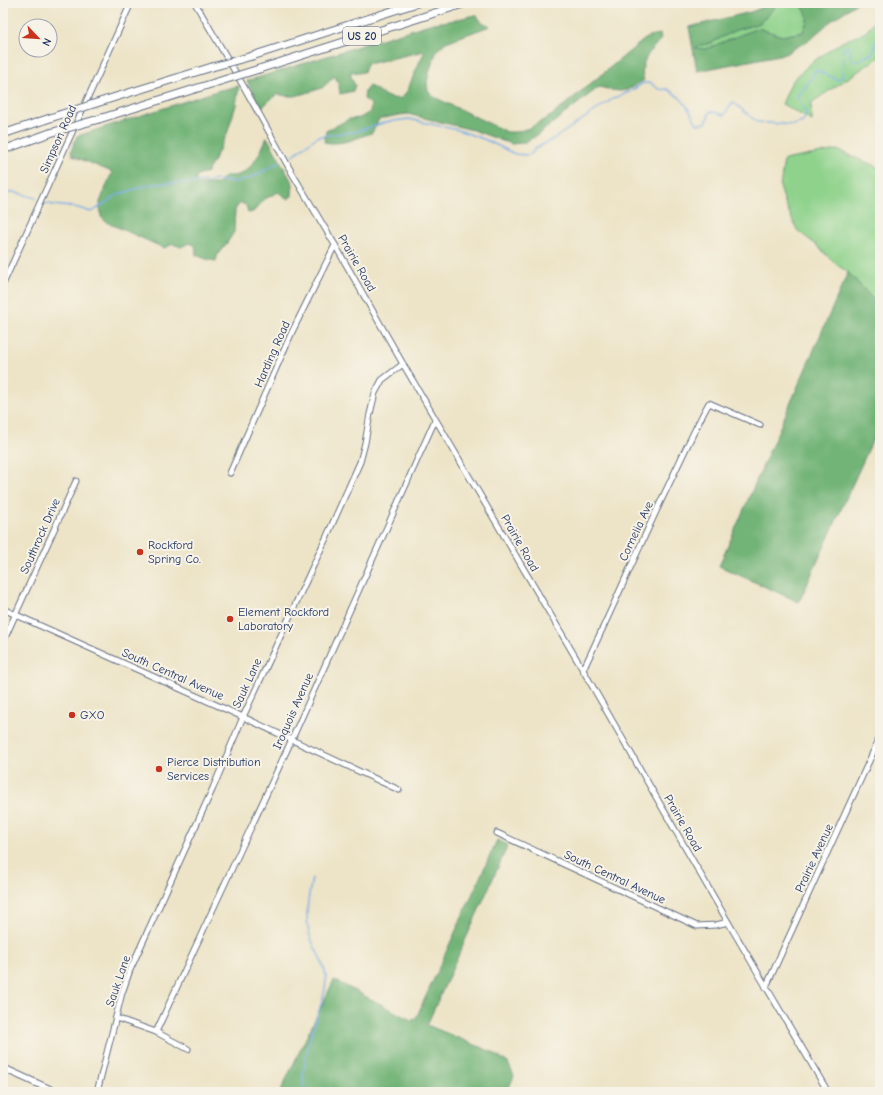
<svg xmlns="http://www.w3.org/2000/svg" width="883" height="1095" viewBox="0 0 883 1095" font-family="'Comic Neue',sans-serif">
  <rect width="100%" height="100%" fill="#f7f3e8"/>
  <filter id="ink" filterUnits="userSpaceOnUse"><feTurbulence type="fractalNoise" baseFrequency=".025" numOctaves="2"/><feDisplacementMap in="SourceGraphic" scale="8" xChannelSelector="R" yChannelSelector="G"/><feConvolveMatrix kernelMatrix="1 2 1 2 8 2 1 2 1" color-interpolation-filters="sRGB"/></filter>
  <filter id="wash" filterUnits="userSpaceOnUse"><feTurbulence type="fractalNoise" baseFrequency=".012" numOctaves="4" result="noise"/><feDisplacementMap in="SourceGraphic" scale="16" xChannelSelector="R" yChannelSelector="G"/><feGaussianBlur stdDeviation="0.9" result="paint"/><feColorMatrix in="noise" values="0 0 0 0 0 0 0 0 0 0 0 0 0 0 0 0 0 1.4 0 .05"/><feComposite in="paint" operator="in"/></filter>
  <g filter="url(#wash)">
    <rect width="100%" height="100%" fill="#ede4c7"/>
    <g fill="#8ed28b" stroke="#548074">
      <path d="M 778,3 L 800,3 C 810,17 809,16 803,32 L 782,36 L 758,28 L 706,49 L 695,48 L 697,46 L 711,43 L 736,30 L 760,23 L 772,10 Z"/>
      <path d="M 880,13 L 880,55 L 878,58 L 811,103 L 812,121 L 782,104 L 792,81 L 812,62 L 842,42 L 866,32 Z"/>
      <path d="M 837,150 L 880,168 L 880,308 L 848,272 L 837,265 L 815,244 L 797,230 L 785,203 L 780,187 L 784,160 Z"/>
    </g>
    <g fill="#72b477" stroke="#46726a">
      <path d="M 764,3 L 778,3 L 772,10 L 760,23 L 736,30 L 711,43 L 697,46 L 695,48 L 706,49 L 758,28 L 782,36 L 803,32 C 809,16 809,17 800,3 L 857,3 L 831,21 L 810,39 L 785,54 L 697,71 L 689,27 L 751,12 L 761,8 Z"/>
      <path d="M 476,15 L 482,22 L 490,26 L 446,42 L 437,50 L 429,72 L 427,83 L 428,91 L 434,97 L 507,132 L 517,132 L 529,128 L 551,116 L 640,43 L 649,36 L 660,34 L 661,39 C 651,50 638,63 644,80 C 640,82 635,86 631,88 C 621,94 609,89 599,87 L 536,136 L 523,143 L 511,144 L 473,130 L 408,114 L 399,115 L 379,119 L 372,133 C 355,138 342,146 324,142 L 326,131 L 349,119 L 360,118 L 370,112 L 371,104 L 364,99 L 365,91 L 369,86 C 384,92 383,100 402,98 L 407,91 L 420,61 L 425,51 L 367,64 L 364,72 L 358,73 L 351,71 L 351,78 L 355,85 L 353,91 L 340,94 L 339,85 L 335,76 L 322,88 L 306,93 L 295,96 L 286,96 L 277,94 L 261,108 L 247,81 L 433,23 L 449,21 Z"/>
      <path d="M 239,86 L 236,105 L 227,134 L 213,162 L 207,172 L 196,177 L 197,184 L 218,184 L 225,176 C 229,176 234,176 238,175 C 253,170 261,151 267,137 L 293,184 L 292,196 L 288,199 L 278,192 L 265,199 L 253,212 L 248,213 L 246,205 L 240,203 L 235,210 L 234,232 L 227,243 L 218,254 L 216,261 L 209,260 L 196,255 L 195,245 L 189,243 L 181,247 L 173,244 L 164,248 L 106,222 L 101,217 L 100,202 L 112,172 L 73,156 L 71,151 L 77,136 L 220,90 Z"/>
      <path d="M 848,272 L 880,307 L 880,424 L 799,602 L 719,566 Z"/>
      <path d="M 497,840 L 508,845 L 427,1025 L 492,1052 L 508,1063 L 514,1076 L 507,1092 L 280,1092 L 334,980 L 411,1020 L 416,1018 Z"/>
    </g>
    <g fill="none" stroke-linecap="round" stroke-linejoin="round">
      <g stroke="#79ace5" stroke-width="1.5">
        <path d="M 292,156 L 317,137 L 333,134 L 355,132 L 386,122 L 409,119 L 458,130 L 486,140 L 515,154 L 525,155 L 531,154 L 535,149 L 555,138 L 614,98 L 629,92 L 643,83 L 651,83 C 656,88 660,91 667,89 C 672,92 677,95 681,99 C 688,106 692,115 697,124 L 706,123 L 710,111 L 724,115 L 733,102 L 757,122 L 793,125 L 803,122 L 807,114 L 797,96 L 807,85 L 816,70 L 838,80 L 842,77 L 844,49 L 847,46 L 850,50 L 852,61 L 857,61 L 873,53 L 880,32"/>
        <path d="M 3,194 L 14,192 L 36,198"/>
        <path d="M 45,203 C 54,206 64,206 74,207 C 80,208 86,211 92,212 L 119,194 L 149,185 L 165,183 L 190,183 L 202,181 L 205,182 L 217,180 L 235,182 L 251,178 L 280,162"/>
        <path d="M 304,1092 L 303,1076 L 305,1063 L 305,1060 C 307,1050 310,1039 313,1028 C 318,1012 326,995 326,978 C 326,967 316,951 312,941 C 303,920 308,900 312,878"/>
      </g>
    </g>
  </g>
  <g filter="url(#ink)">
    <g fill="none" stroke-linecap="round" stroke-linejoin="round">
      <g stroke="#646e83" stroke-width="7">
        <g id="minor">
          <path d="M 195,3 L 244,87 L 292,173 L 335,245 L 403,364 L 583,670 L 728,922 L 828,1092"/>
          <path d="M 3,284 L 131,3"/>
          <path d="M 230,473 L 292,332 L 335,245"/>
          <path d="M 3,609 L 243,717 L 399,790"/>
          <path d="M 3,642 L 76,481"/>
          <path d="M 583,670 C 613,608 640,544 670,482 C 683,455 695,428 709,403 L 760,425"/>
          <path d="M 497,833 L 697,926 L 716,925 L 728,922"/>
          <path d="M 766,987 L 880,737"/>
          <path d="M 116,1018 L 156,1032 L 188,1049"/>
          <path d="M 156,1032 L 292,739 L 435,420"/>
          <path d="M 97,1092 L 122,993 L 130,970 L 213,788 L 243,717 L 327,536 L 360,462 L 365,443 L 370,414 L 375,393 L 382,380 L 403,364"/>
        </g>
      </g>
      <g stroke="#646e83" stroke-width="8">
        <path id="major" d="M 3,1068 L 56,1092"/>
      </g>
      <g stroke="#646e83" stroke-width="9">
        <g id="highway">
          <path d="M 252,56 L 417,3"/>
          <path d="M 259,69 L 466,3"/>
          <path d="M 106,100 L 212,67"/>
          <path d="M 99,119 L 214,83"/>
          <path d="M 3,134 L 59,115"/>
          <path d="M 3,150 L 50,133"/>
        </g>
      </g>
      <use href="#minor" stroke="#fff" stroke-width="5"/>
      <use href="#major" stroke="#fff" stroke-width="6"/>
      <use href="#highway" stroke="#fff" stroke-width="7"/>
      <g stroke="#646e83" stroke-width="9" stroke-linecap="butt">
        <g id="highway-bridge">
          <path d="M 212,67 L 252,56"/>
          <path d="M 214,83 L 259,69"/>
          <path d="M 59,115 L 106,100"/>
          <path d="M 50,133 L 99,119"/>
        </g>
      </g>
      <use href="#highway-bridge" stroke="#fff" stroke-width="7"/>
    </g>
  </g>
  <g fill="#c8321e" stroke="#f7f3e8" stroke-width="1.5">
    <circle cx="140" cy="552" r="4"/>
    <circle cx="230" cy="619" r="4"/>
    <circle cx="72" cy="715" r="4"/>
    <circle cx="159" cy="769" r="4"/>
  </g>
  <g text-anchor="middle" stroke-width="4" stroke-linejoin="round" paint-order="stroke">
    <rect fill="#f7f3e8" stroke="#5d6a87" stroke-width="1" x="343" y="27" width="38" height="18" rx="3"/>
    <g font-size="11" font-weight="bold" fill="#1b2f5e">
      <text x="362" y="40">US 20</text>
    </g>
    <g font-size="12" fill="#1b2f5e" stroke="#f7f3e8">
      <text transform="translate(58 139) rotate(-66)" y="4">Simpson Road</text>
      <text transform="translate(357 263) rotate(60)" y="4">Prairie Road</text>
      <text transform="translate(272 354) rotate(-66)" y="4">Harding Road</text>
      <text transform="translate(636 531) rotate(-65)" y="4">Cornelia Ave</text>
      <text transform="translate(40 536) rotate(-66)" y="4">Southrock Drive</text>
      <text transform="translate(520 543) rotate(60)" y="4">Prairie Road</text>
      <text transform="translate(173 674) rotate(24)" y="4">South Central Avenue</text>
      <text transform="translate(247 683) rotate(-65)" y="4">Sauk Lane</text>
      <text transform="translate(293 711) rotate(-66)" y="4">Iroquois Avenue</text>
      <text transform="translate(683 823) rotate(60)" y="4">Prairie Road</text>
      <text transform="translate(814 858) rotate(-65)" y="4">Prairie Avenue</text>
      <text transform="translate(615 877) rotate(25)" y="4">South Central Avenue</text>
      <text transform="translate(118 981) rotate(-71)" y="4">Sauk Lane</text>
    </g>
    <g font-size="12" fill="#1b2f5e" stroke="#f7f3e8" text-anchor="start">
      <text x="148" y="549">Rockford<tspan x="148" dy="14">Spring Co.</tspan></text>
      <text x="238" y="616">Element Rockford<tspan x="238" dy="14">Laboratory</tspan></text>
      <text x="80" y="719">GXO</text>
      <text x="167" y="766">Pierce Distribution<tspan x="167" dy="14">Services</tspan></text>
    </g>
  </g>
  <rect width="883" height="1095" fill="none" stroke="#f7f3e8" stroke-width="16"/>
  <g transform="translate(38 38) rotate(115)"><circle r="19" fill="#f7f3e8" stroke="#9fa5b1"/>
  <path d="M0-3L7 15L0 10L-7 15Z" fill="#c8321e"/>
  <text y="-6" font-size="11" font-weight="bold" text-anchor="middle" fill="#1b2f5e">N</text>
  </g>
</svg>
